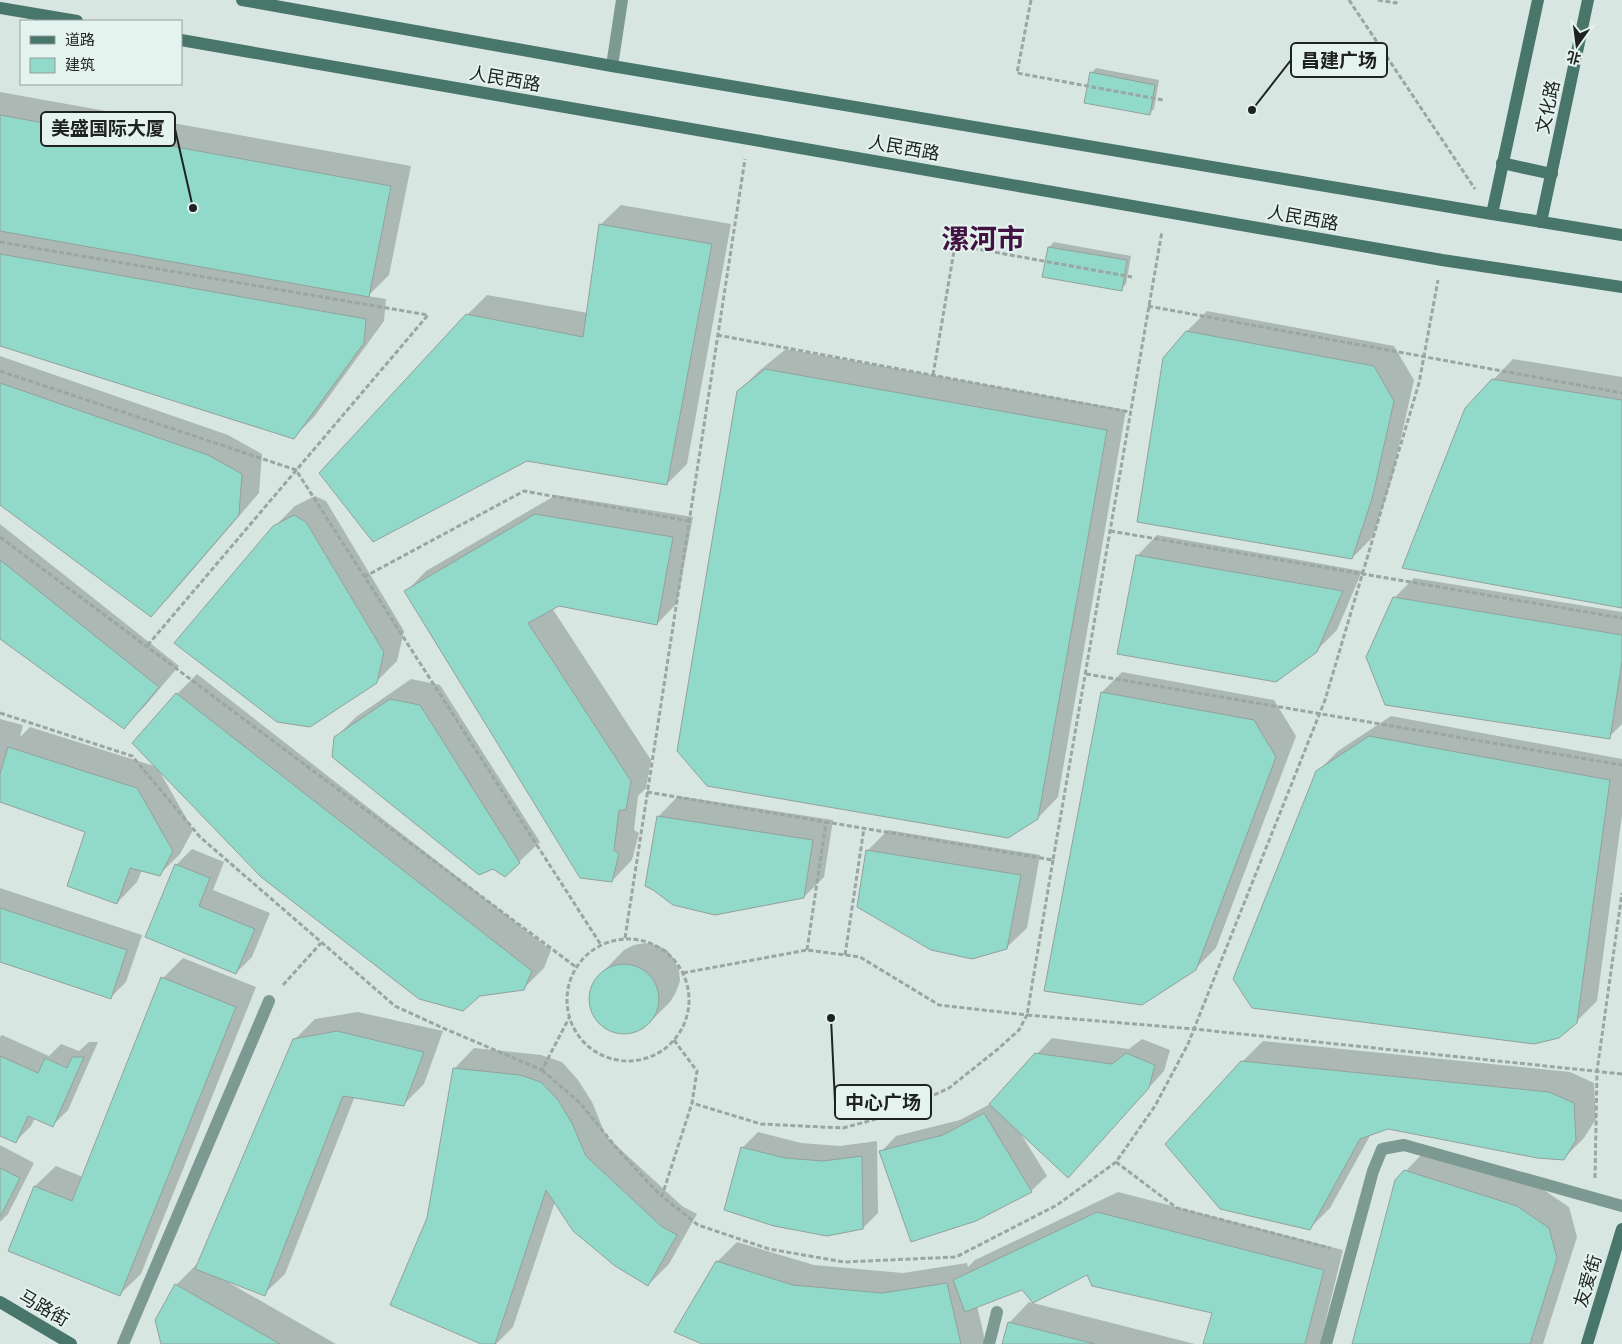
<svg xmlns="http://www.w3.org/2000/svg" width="1622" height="1344" viewBox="0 0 1622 1344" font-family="'Titillium Web','Noto Sans SC',sans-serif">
  <rect width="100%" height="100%" fill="#d8e6e2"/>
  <g fill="#0003">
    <path d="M 1096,68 L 1159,80 L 1154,109 L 1149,114 L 1091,73 Z"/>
    <path d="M 0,92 L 411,166 L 389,275 L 368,296 L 386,299 L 384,321 L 314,417 L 294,437 L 0,345 Z"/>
    <path d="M 621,205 L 731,224 L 687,464 L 667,484 L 527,459 L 467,315 L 487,295 L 588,313 L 600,225 Z"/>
    <path d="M 1054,242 L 1131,256 L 1126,284 L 1121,289 L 1049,247 Z"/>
    <path d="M 1207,311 L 1394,346 L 1414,380 L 1392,478 L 1373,537 L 1352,558 L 1186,332 Z"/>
    <path d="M 786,349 L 1126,410 L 1058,797 L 1038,818 L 738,392 L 759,371 Z"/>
    <path d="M 0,356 L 228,435 L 262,454 L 259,493 L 171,595 L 151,616 L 0,503 Z"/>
    <path d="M 1513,359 L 1622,377 L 1622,607 L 1493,380 Z"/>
    <path d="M 556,495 L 693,517 L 677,603 L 657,624 L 559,604 L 552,608 L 651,760 L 646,788 L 638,796 L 634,830 L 639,833 L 632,860 L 612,881 L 406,592 L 426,571 Z"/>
    <path d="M 315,496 L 326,501 L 404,631 L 397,661 L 376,682 L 274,527 L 295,506 Z"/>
    <path d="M 0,524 L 179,666 L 144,707 L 123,728 L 0,637 Z"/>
    <path d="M 1157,535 L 1362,571 L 1337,630 L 1316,651 L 1137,556 Z"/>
    <path d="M 1414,578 L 1622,612 L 1622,724 L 1609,737 L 1394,598 Z"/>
    <path d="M 1122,672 L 1274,700 L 1296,736 L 1216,948 L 1195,969 L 1102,692 Z"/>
    <path d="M 197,674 L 551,950 L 544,968 L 524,988 L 160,772 L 193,830 L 180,854 L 159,875 L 142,870 L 137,882 L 117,903 L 87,831 L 1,801 L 0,803 L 0,719 L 23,725 L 20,737 L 30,727 L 157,767 L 177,694 Z"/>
    <path d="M 411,679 L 440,685 L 540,842 L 519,862 L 335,738 L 356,717 Z"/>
    <path d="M 1391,716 L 1622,759 L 1622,815 L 1597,1001 L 1576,1022 L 1317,772 L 1338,751 Z"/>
    <path d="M 678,796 L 833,820 L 824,877 L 804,897 L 658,817 Z"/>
    <path d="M 888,830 L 1040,855 L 1027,928 L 1006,948 L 867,851 Z"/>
    <path d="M 192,849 L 224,862 L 213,890 L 270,913 L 252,957 L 236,973 L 147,937 L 176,865 Z"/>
    <path d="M 0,888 L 142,935 L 126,982 L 111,997 L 0,961 Z"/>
    <path d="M 645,943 L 656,945 L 667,950 L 674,959 L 679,970 L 680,981 L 676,992 L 670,1002 L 649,1023 L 639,1029 L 628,1033 L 617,1032 L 607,1028 L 598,1021 L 592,1011 L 590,1001 L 591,990 L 595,980 L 624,950 L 634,945 Z"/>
    <path d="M 183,958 L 256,987 L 141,1274 L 120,1294 L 10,1250 L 35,1186 L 56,1166 L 83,1177 L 163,978 Z"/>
    <path d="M 358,1012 L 443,1031 L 424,1084 L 404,1104 L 355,1096 L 285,1274 L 264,1294 L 227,1280 L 226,1281 L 336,1344 L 163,1344 L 156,1320 L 176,1285 L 197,1264 L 198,1265 L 294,1040 L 315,1019 Z"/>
    <path d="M 2,1035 L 49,1056 L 61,1044 L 79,1051 L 89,1042 L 98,1042 L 68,1110 L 52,1126 L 35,1118 L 31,1126 L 16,1141 L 0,1134 L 0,1037 Z"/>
    <path d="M 1052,1038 L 1129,1049 L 1142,1039 L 1170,1050 L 1164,1071 L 1068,1176 L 1021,1134 L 1047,1176 L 1031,1191 L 976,1220 L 881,1152 L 896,1136 L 960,1120 L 990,1104 Z"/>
    <path d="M 1263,1041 L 1570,1072 L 1594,1083 L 1596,1119 L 1584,1138 L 1564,1158 L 1388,1128 L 1371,1134 L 1330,1208 L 1309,1229 L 1242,1062 Z"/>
    <path d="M 474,1048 L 541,1055 L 562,1062 L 578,1080 L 592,1102 L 606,1136 L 682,1206 L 697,1214 L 669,1264 L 648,1285 L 555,1202 L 513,1327 L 496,1344 L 485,1344 L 428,1219 L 454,1069 Z"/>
    <path d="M 758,1132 L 801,1143 L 840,1146 L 877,1141 L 878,1213 L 863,1228 L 742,1148 Z"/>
    <path d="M 0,1145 L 34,1163 L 8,1214 L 0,1222 Z"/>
    <path d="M 1426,1150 L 1538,1186 L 1569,1207 L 1577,1237 L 1543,1344 L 1353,1344 L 1396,1181 Z"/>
    <path d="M 1118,1192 L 1343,1250 L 1320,1344 L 1204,1344 L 1214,1312 L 1087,1273 L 1023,1288 L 977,1306 L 986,1344 L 705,1344 L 717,1262 L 737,1242 L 814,1265 L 903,1273 L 967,1263 L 968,1267 L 975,1260 Z"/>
    <path d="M 1029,1302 L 1195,1344 L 1003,1344 L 1009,1323 Z"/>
  </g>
  <g fill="#91d9c8" stroke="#93a19d">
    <path d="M 1090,72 L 1155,85 L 1150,115 L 1084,103 Z"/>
    <path d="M 0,115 L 391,186 L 369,297 L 0,231 Z"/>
    <path d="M 599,224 L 712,244 L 667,485 L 527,461 L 373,542 L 319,473 L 466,314 L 583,337 Z"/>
    <path d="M 1048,247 L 1127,260 L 1122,291 L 1042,277 Z"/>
    <path d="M 0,254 L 366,319 L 364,343 L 294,439 L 0,346 Z"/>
    <path d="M 1186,331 L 1374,366 L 1394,401 L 1372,499 L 1352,559 L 1137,522 L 1163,358 Z"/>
    <path d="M 765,369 L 1107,430 L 1038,819 L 1008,838 L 707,786 L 677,751 L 737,391 Z"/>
    <path d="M 1492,379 L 1622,400 L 1622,608 L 1402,568 L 1465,408 Z"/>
    <path d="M 0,383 L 208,455 L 242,474 L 239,515 L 151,617 L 0,505 Z"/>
    <path d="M 535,514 L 673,537 L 657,625 L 559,606 L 528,623 L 631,781 L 626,810 L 619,810 L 614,850 L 619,854 L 612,882 L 580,878 L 404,591 Z"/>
    <path d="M 294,515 L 306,522 L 384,652 L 377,683 L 310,727 L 277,722 L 174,643 L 273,526 Z"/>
    <path d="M 1136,555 L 1343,591 L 1317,652 L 1276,682 L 1117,654 Z"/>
    <path d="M 0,560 L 159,687 L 124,729 L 0,639 Z"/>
    <path d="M 1393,597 L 1622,635 L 1622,662 L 1610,739 L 1385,705 L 1366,657 Z"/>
    <path d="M 1101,692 L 1254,720 L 1276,757 L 1196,970 L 1142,1005 L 1044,991 Z"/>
    <path d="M 176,693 L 532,971 L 524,990 L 480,996 L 463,1011 L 419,999 L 261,877 L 132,743 Z"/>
    <path d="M 390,699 L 420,705 L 520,863 L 505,877 L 493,869 L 479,875 L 332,757 L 334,737 Z"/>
    <path d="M 1369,736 L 1610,780 L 1577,1023 L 1559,1038 L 1534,1044 L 1252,1008 L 1233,979 L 1316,771 Z"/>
    <path d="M 8,747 L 137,788 L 173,851 L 160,876 L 130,868 L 117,904 L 67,886 L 85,832 L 0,802 L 0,774 Z"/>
    <path d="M 657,816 L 813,840 L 804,898 L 715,915 L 673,905 L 653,890 L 645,886 Z"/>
    <path d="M 866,850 L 1021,875 L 1007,949 L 972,959 L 931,950 L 857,907 Z"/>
    <path d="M 175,864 L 210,878 L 199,906 L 255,929 L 236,974 L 145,937 Z"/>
    <path d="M 0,908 L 127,950 L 111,999 L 0,962 Z"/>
    <circle cx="624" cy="999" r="35"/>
    <path d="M 161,977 L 236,1007 L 120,1296 L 8,1251 L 34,1186 L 72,1201 Z"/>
    <path d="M 337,1031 L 424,1052 L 404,1106 L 343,1096 L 265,1296 L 195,1269 L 293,1039 Z"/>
    <path d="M 1035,1053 L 1112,1064 L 1126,1053 L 1155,1065 L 1149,1088 L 1068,1178 L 989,1104 Z"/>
    <path d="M 0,1056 L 38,1073 L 45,1058 L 67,1068 L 72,1057 L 84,1057 L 53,1127 L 28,1116 L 16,1143 L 0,1136 Z"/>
    <path d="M 1241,1061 L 1549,1092 L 1574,1103 L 1576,1140 L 1564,1160 L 1537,1158 L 1388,1129 L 1360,1139 L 1310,1230 L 1220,1209 L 1165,1144 Z"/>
    <path d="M 453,1068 L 520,1075 L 541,1082 L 558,1100 L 572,1123 L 586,1156 L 661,1226 L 677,1235 L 648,1286 L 615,1266 L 573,1231 L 546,1190 L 495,1344 L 481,1344 L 390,1305 L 427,1218 Z"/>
    <path d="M 984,1113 L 1032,1192 L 976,1221 L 911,1242 L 879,1151 L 943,1135 Z"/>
    <path d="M 741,1147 L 785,1158 L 823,1161 L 862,1156 L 863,1229 L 827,1236 L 774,1226 L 724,1210 Z"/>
    <path d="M 0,1168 L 20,1178 L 0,1217 Z"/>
    <path d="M 1404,1170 L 1517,1206 L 1549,1228 L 1557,1258 L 1530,1344 L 1352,1344 L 1395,1180 Z"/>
    <path d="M 1097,1212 L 1324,1270 L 1305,1344 L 1203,1344 L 1212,1313 L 1092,1286 L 1087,1275 L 1033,1303 L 1022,1290 L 965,1312 L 953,1280 Z"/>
    <path d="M 716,1261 L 793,1285 L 882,1293 L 947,1283 L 961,1344 L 702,1344 L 674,1332 Z"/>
    <path d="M 175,1284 L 280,1344 L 161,1344 L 155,1320 Z"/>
    <path d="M 1008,1322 L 1095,1344 L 1002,1344 Z"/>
  </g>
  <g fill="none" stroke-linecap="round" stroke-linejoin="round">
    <g stroke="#9ba6a3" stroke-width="3" stroke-dasharray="5 2.5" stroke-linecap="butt">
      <path d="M 1031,0 L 1017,73 L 1163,100"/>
      <path d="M 1349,0 L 1475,189"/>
      <path d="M 1378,0 L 1396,3 L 1397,0"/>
      <path d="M 0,242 L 428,315 L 147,646"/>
      <path d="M 1148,306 L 1622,393"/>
      <path d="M 717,335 L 1130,412"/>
      <path d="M 0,371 L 296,470 L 601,945"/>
      <path d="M 933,375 L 955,245 L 1132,277"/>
      <path d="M 1110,531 L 1622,618"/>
      <path d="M 0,537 L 576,967"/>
      <path d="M 364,577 L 524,491 L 689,521"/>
      <path d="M 1086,674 L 1622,765"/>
      <path d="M 0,713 L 132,756 L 200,837 L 395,1006 L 443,1028 L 542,1070 L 569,1018"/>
      <path d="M 647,792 L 1053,860 L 1162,231"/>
      <path d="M 1053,860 L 1027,1015 L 1194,1029 L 1622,1074"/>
      <path d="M 625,938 L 745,159"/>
      <circle cx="628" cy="1000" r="61"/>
      <path d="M 807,950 L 826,822"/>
      <path d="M 845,955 L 864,828"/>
      <path d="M 683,973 L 807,950 L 860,957 L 939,1005 L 1027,1015 L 1019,1030 L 998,1049 L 949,1088 L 891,1115 L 843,1128 L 761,1124 L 692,1103"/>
      <path d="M 283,985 L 321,943"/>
      <path d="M 674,1040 L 697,1071 L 692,1103 L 662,1196 L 698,1225 L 769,1249 L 844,1262 L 956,1257 L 1057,1205 L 1116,1162 L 1155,1106 L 1188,1044 L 1325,700 L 1419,383 L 1438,280"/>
      <path d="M 542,1070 L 580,1103 L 619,1151 L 661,1196"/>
      <path d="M 1116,1162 L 1177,1208 L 1330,1248"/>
      <path d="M 1595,1178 L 1597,1071 L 1622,893"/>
    </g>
    <g stroke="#7c9992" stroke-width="12">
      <path d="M 612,66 L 622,0"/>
      <path d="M 123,1344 L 269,1001"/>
      <path d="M 989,1344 L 997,1312"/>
      <path d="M 1326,1344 L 1373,1171 L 1382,1149 L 1404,1145 L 1622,1206"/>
    </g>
    <g stroke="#49766b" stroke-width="12">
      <path d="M 242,0 L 612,66 L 1492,214 L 1622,235"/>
      <path d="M 0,8 L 77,21"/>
      <path d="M 181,40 L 1442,260 L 1622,287"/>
      <path d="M 1502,163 L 1552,174"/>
      <path d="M 1492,214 L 1538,0"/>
      <path d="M 1541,222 L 1588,0"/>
      <path d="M 0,1302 L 71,1344"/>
      <path d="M 1587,1344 L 1622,1229"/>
    </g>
  </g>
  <g text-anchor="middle" stroke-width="4" stroke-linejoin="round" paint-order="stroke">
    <g font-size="18" fill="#1e2321" stroke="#e5f3ef">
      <text transform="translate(505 79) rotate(10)" y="6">人民西路</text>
      <text transform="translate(1548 107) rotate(-78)" y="6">文化路</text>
      <text transform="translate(904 148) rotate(10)" y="6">人民西路</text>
      <text transform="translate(1303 218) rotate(10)" y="6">人民西路</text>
      <text transform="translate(1588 1281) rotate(-73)" y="6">友爱街</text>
      <text transform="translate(44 1308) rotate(30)" y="6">马路街</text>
    </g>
    <g font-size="28" font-weight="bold" fill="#421242" stroke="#e5f3ef">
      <text x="983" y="249">漯河市</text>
    </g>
  </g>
  <path fill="none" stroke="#1e2321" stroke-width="2" d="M1252 110L1291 60M193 208L175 129M831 1018L835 1102"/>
  <g fill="#1e2321" stroke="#e5f3ef" stroke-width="2">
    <circle cx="1252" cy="110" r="5"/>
    <circle cx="193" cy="208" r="5"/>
    <circle cx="831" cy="1018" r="5"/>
  </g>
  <g fill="#e5f3ef" stroke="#1e2321" stroke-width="2">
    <rect x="1291" y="43" width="96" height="34" rx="5"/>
    <rect x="41" y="112" width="134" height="34" rx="5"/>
    <rect x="835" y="1085" width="96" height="34" rx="5"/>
  </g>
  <g font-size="19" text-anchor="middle" font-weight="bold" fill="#1e2321">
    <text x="1339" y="67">昌建广场</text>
    <text x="108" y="135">美盛国际大厦</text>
    <text x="883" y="1109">中心广场</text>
  </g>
  <rect x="20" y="20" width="162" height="65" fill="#e5f3ef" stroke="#95a09d"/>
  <rect x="30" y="36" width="25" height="8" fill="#49766b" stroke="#95a09d"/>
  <text x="65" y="45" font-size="15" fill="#1e2321">道路</text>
  <rect x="30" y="58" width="25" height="15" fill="#91d9c8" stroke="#95a09d"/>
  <text x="65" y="70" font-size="15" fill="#1e2321">建筑</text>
  <g transform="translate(1577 45) rotate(194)" stroke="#e5f3ef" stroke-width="4" paint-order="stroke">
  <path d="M0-4L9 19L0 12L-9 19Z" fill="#1e2321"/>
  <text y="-8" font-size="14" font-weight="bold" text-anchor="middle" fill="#1e2321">北</text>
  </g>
</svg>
